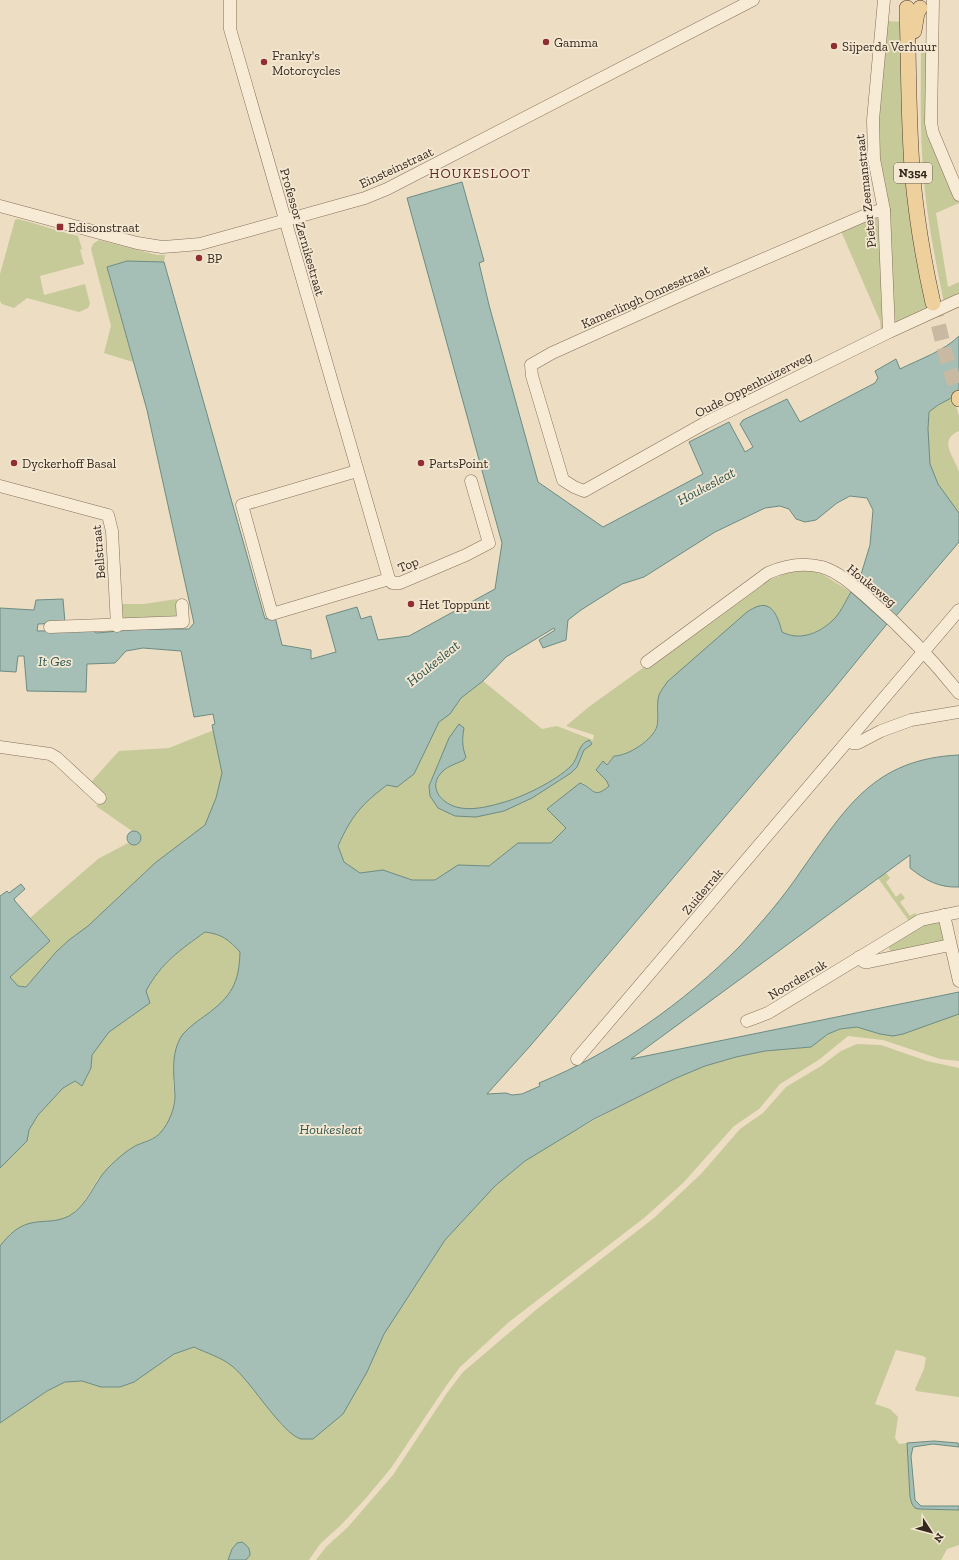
<svg xmlns="http://www.w3.org/2000/svg" width="959" height="1560" viewBox="0 0 959 1560" font-family="'Zilla Slab',serif">
  <rect width="100%" height="100%" fill="#ecddc3"/>
  <g fill="#c6c998">
    <path d="M 885,21 L 904,22 L 929,311 L 895,324 L 876,154 Z"/>
    <path d="M 923,47 L 927,48 L 941,163 L 959,203 L 936,213 L 948,287 L 959,282 L 959,296 L 944,303 C 934,254 924,203 922,152 C 920,118 921,83 921,48 Z"/>
    <path d="M 875,217 L 880,220 L 883,330 L 881,333 L 880,321 L 841,231 Z"/>
    <path d="M 18,219 C 38,224 57,231 78,236 L 82,249 L 80,250 L 84,264 L 40,276 L 44,295 L 85,284 L 90,304 L 88,308 L 79,312 L 27,298 L 14,308 L 2,304 L 0,301 L 0,274 L 15,220 Z"/>
    <path d="M 99,240 L 157,255 L 165,255 L 164,262 L 127,261 L 107,267 L 133,362 L 104,353 L 111,326 L 91,249 L 93,244 Z"/>
    <path d="M 953,397 L 959,416 L 959,431 C 937,440 955,458 959,472 C 959,481 959,502 959,513 C 952,504 944,495 938,485 C 925,464 928,435 929,412 L 938,405 Z"/>
    <path d="M 803,569 L 822,574 L 851,592 C 845,602 840,614 832,621 C 818,634 799,641 782,632 L 778,620 L 657,708 C 657,714 658,721 656,727 C 651,742 629,756 614,756 L 606,765 L 603,761 L 596,770 L 606,780 L 609,786 C 598,796 594,793 583,783 L 547,809 L 566,828 L 551,843 L 518,843 L 489,866 L 458,865 L 435,880 L 412,880 L 383,870 L 360,873 L 344,862 L 338,846 L 348,824 L 365,802 L 387,785 L 427,746 L 439,722 L 449,714 L 461,698 L 483,681 L 542,729 L 557,726 L 593,740 L 594,735 L 566,726 L 590,706 L 760,584 L 789,572 Z"/>
    <path d="M 177,599 L 180,620 L 123,621 L 122,604 L 144,604 Z"/>
    <path d="M 214,730 L 222,773 L 216,798 L 205,825 L 155,863 L 88,926 L 69,940 L 56,952 L 26,987 L 18,986 L 10,977 L 50,941 L 30,918 L 98,859 L 128,843 L 129,844 L 132,831 L 96,806 L 105,796 L 91,782 L 119,751 L 169,748 Z"/>
    <path d="M 886,873 L 890,878 L 886,882 L 896,897 L 901,893 L 905,898 L 900,902 L 910,916 L 915,913 L 918,917 L 909,921 L 878,878 Z"/>
    <path d="M 940,920 L 945,941 L 892,952 L 889,949 L 889,945 L 920,924 Z"/>
    <path d="M 205,932 C 222,934 229,940 240,952 L 240,969 L 235,985 L 221,1004 L 199,1020 L 184,1034 L 173,1081 L 175,1097 L 173,1109 L 168,1123 L 161,1134 L 147,1141 L 134,1146 L 98,1179 L 82,1205 L 71,1215 L 58,1221 L 31,1223 L 10,1234 L 0,1246 L 0,1168 L 27,1141 L 29,1130 L 38,1115 L 63,1088 L 75,1081 L 82,1086 L 91,1068 L 92,1055 L 109,1032 L 149,1003 L 146,991 C 161,963 180,950 205,932 Z"/>
    <path d="M 959,1014 L 959,1061 L 940,1059 L 883,1040 L 848,1036 L 820,1059 L 780,1084 L 759,1109 L 734,1126 L 683,1183 L 644,1218 L 509,1322 L 460,1367 L 446,1386 L 391,1468 L 366,1498 L 341,1525 L 320,1544 L 309,1560 L 246,1560 L 250,1555 L 237,1543 L 232,1549 L 228,1560 L 0,1560 L 0,1423 L 47,1391 L 65,1382 L 82,1381 L 101,1387 L 134,1382 L 174,1354 L 194,1347 C 207,1353 222,1357 232,1366 C 252,1383 267,1406 282,1426 L 367,1372 L 383,1334 L 445,1240 L 495,1186 L 525,1161 L 562,1138 L 627,1102 L 674,1079 L 705,1066 L 736,1057 L 765,1051 L 811,1047 L 828,1034 L 840,1029 L 857,1027 L 880,1034 Z"/>
    <path d="M 857,1044 L 881,1045 L 927,1061 L 959,1068 L 959,1397 L 916,1391 L 915,1389 L 924,1369 L 926,1358 L 923,1356 L 896,1350 L 875,1404 L 890,1409 L 898,1417 L 895,1438 L 899,1444 L 907,1443 L 910,1497 L 912,1504 L 919,1509 L 959,1510 L 959,1545 L 947,1549 L 941,1560 L 316,1560 L 326,1547 L 348,1527 L 393,1475 L 447,1393 L 463,1372 L 537,1309 L 654,1218 L 701,1174 L 740,1129 L 763,1113 L 786,1087 L 821,1066 L 841,1051 Z"/>
  </g>
  <g fill="#a5bfb6" stroke="#6c8c83">
    <path d="M 462,182 L 484,261 L 479,263 L 489,305 L 538,482 L 603,527 L 703,474 L 689,442 L 729,422 L 745,452 L 753,447 L 740,424 L 743,420 L 787,399 L 800,422 L 875,383 L 878,378 L 875,371 L 896,359 L 900,369 C 920,359 944,351 959,336 L 959,394 L 938,405 L 929,412 L 928,429 L 930,464 L 938,484 L 959,513 L 959,542 L 896,616 L 859,581 L 870,545 L 873,510 L 867,498 L 850,496 L 837,503 L 816,520 L 805,522 L 796,519 L 789,509 L 780,506 L 765,508 L 715,532 L 644,577 L 622,584 L 581,610 L 568,620 L 566,640 L 543,648 L 539,640 L 555,630 L 554,628 L 506,657 L 483,681 L 461,698 L 450,714 L 439,722 L 414,774 L 397,787 L 387,785 C 361,805 352,815 338,846 L 344,862 L 360,873 L 383,870 L 412,880 L 435,880 L 458,865 L 489,866 L 518,843 L 551,843 L 566,828 L 547,809 L 580,783 C 594,788 593,800 609,786 L 606,780 L 596,770 L 603,761 L 607,765 L 614,756 C 628,756 653,740 657,726 C 659,716 656,705 659,695 C 661,690 665,686 667,682 L 747,612 C 750,610 755,607 759,606 C 774,602 779,621 782,632 C 799,641 818,634 832,621 C 840,614 845,602 851,592 L 887,624 L 833,690 L 531,1045 L 487,1094 L 506,1093 L 512,1095 L 522,1094 L 540,1086 L 539,1083 C 613,1053 684,1003 740,946 C 762,922 783,898 801,871 C 846,808 873,759 959,755 L 959,887 C 939,888 925,880 910,868 L 910,855 L 631,1059 L 959,992 L 959,1014 L 903,1034 L 893,1036 L 880,1034 L 857,1027 L 840,1029 L 828,1034 L 811,1047 L 765,1051 L 736,1057 L 705,1066 L 674,1079 L 594,1119 L 525,1161 L 495,1186 L 445,1240 L 384,1334 L 367,1372 L 343,1414 L 313,1439 C 309,1439 305,1439 301,1439 C 282,1434 251,1381 232,1366 C 221,1357 206,1353 194,1347 L 174,1354 L 134,1382 L 120,1387 L 101,1387 L 82,1381 L 65,1382 L 47,1391 L 0,1423 L 0,1246 C 8,1236 17,1226 31,1223 C 45,1220 55,1223 69,1216 C 88,1206 94,1181 109,1167 C 116,1160 126,1151 135,1146 C 143,1142 155,1140 161,1132 C 169,1123 175,1108 175,1096 C 174,1075 170,1052 183,1034 C 189,1027 199,1020 206,1015 C 232,996 239,983 240,952 C 229,940 222,934 205,932 C 180,950 161,963 146,991 L 150,1003 L 109,1032 L 92,1055 L 91,1068 L 82,1086 L 75,1081 L 63,1088 L 38,1115 L 29,1130 L 27,1141 L 0,1168 L 0,896 L 7,891 L 9,893 L 21,884 L 25,889 L 14,899 L 15,901 L 50,941 L 10,977 L 18,986 L 26,987 L 56,952 L 69,940 L 88,926 L 155,863 L 205,825 L 216,798 L 222,773 L 212,725 L 215,724 L 213,714 L 194,717 L 181,651 L 143,648 L 126,651 L 115,663 L 87,664 L 86,692 L 27,691 L 24,656 L 18,656 L 16,672 L 0,671 L 0,608 L 34,610 L 36,600 L 63,599 L 65,623 L 38,624 L 37,631 L 91,630 L 97,633 L 140,629 L 189,629 L 194,623 L 147,410 L 107,267 L 127,261 L 164,262 L 265,619 L 275,617 L 282,645 L 311,650 L 311,659 L 336,652 L 326,616 L 357,607 L 361,619 L 371,616 L 378,640 L 409,636 L 495,589 L 502,543 L 407,198 Z"/>
    <path d="M 459,724 L 464,728 C 462,739 462,747 466,757 L 464,760 C 458,763 448,766 443,771 C 427,786 440,802 456,807 C 471,811 487,807 501,803 C 521,798 556,781 571,766 C 579,758 577,745 589,740 L 592,744 L 584,750 L 577,767 L 571,773 L 532,798 L 504,811 L 476,817 L 455,816 L 438,808 L 430,796 L 429,786 L 449,738 Z"/>
    <circle cx="134" cy="838" r="7"/>
    <path d="M 934,1441 L 958,1443 L 959,1447 L 933,1444 L 913,1447 L 911,1456 L 915,1500 L 921,1506 L 959,1506 L 959,1510 L 919,1509 L 915,1508 L 912,1504 L 910,1497 L 907,1443 Z"/>
    <path d="M 242,1542 C 248,1546 250,1549 250,1555 L 246,1560 L 228,1560 L 232,1549 L 237,1543 Z"/>
  </g>
  <g fill="none" stroke-linecap="round" stroke-linejoin="round">
    <path stroke="#c8b9a2" stroke-width="15" stroke-dasharray="15 8" stroke-linecap="butt" d="M 933,303 L 946,356 L 959,398"/>
    <g stroke="#856f5b" stroke-width="13">
      <g id="minor">
        <path d="M 230,0 L 230,29 L 389,579"/>
        <path d="M 884,0 L 873,120 L 874,159 L 884,210 L 889,332"/>
        <path d="M 933,0 L 931,123 L 933,133 L 959,195"/>
        <path d="M 0,206 L 137,243 L 162,247 L 176,246 L 200,244 L 218,239 L 365,198 L 387,189 L 753,0"/>
        <path d="M 884,210 L 873,212 L 701,286 L 552,353 L 531,365 L 532,376 L 563,480 L 574,487 L 584,491 L 705,423 L 889,332 L 959,300"/>
        <path d="M 357,471 L 242,505 L 272,614 L 389,579 L 392,583 L 400,583 L 466,555 L 489,543 L 471,481"/>
        <path d="M 0,486 L 108,515 L 112,531 L 117,626"/>
        <path d="M 50,627 L 183,622 L 182,605"/>
        <path d="M 647,662 L 768,573 C 786,565 803,562 822,567 C 841,573 855,587 870,600 C 902,628 932,659 959,693"/>
        <path d="M 848,741 L 852,743 L 858,743 L 881,731 L 911,720 L 959,712"/>
        <path d="M 0,747 L 50,754 L 57,758 L 100,798"/>
        <path d="M 944,915 L 959,981"/>
        <path d="M 859,957 L 864,962 L 869,962 L 950,945"/>
        <path d="M 747,1021 L 768,1013 L 921,920 L 959,912"/>
        <path d="M 577,1059 L 959,610"/>
      </g>
    </g>
    <g stroke="#533e2f" stroke-width="16">
      <g id="major">
        <path d="M 907,8 C 909,65 908,123 913,180 C 917,222 924,263 933,303"/>
        <path d="M 914,31 L 917,13 L 920,8"/>
        <path d="M 959,398 L 959,399"/>
      </g>
    </g>
    <use href="#minor" stroke="#f7ebd6" stroke-width="12"/>
    <use href="#major" stroke="#edd09c" stroke-width="15"/>
  </g>
  <g fill="#912e34" stroke="#f4e8d2" stroke-width="1.5">
    <circle cx="546" cy="42" r="4"/>
    <circle cx="834" cy="46" r="4"/>
    <circle cx="264" cy="62" r="4"/>
    <rect x="56" y="223" width="8" height="8" rx="2"/>
    <circle cx="199" cy="258" r="4"/>
    <circle cx="14" cy="463" r="4"/>
    <circle cx="421" cy="463" r="4"/>
    <circle cx="411" cy="604" r="4"/>
  </g>
  <g text-anchor="middle" stroke-width="3.5" stroke-linejoin="round" paint-order="stroke">
    <rect fill="#f4e8d2" stroke="#6f6254" stroke-width="1" x="894" y="163" width="38" height="20" rx="3"/>
    <g font-size="12" font-weight="bold" fill="#36281e">
      <text x="913" y="177">N354</text>
    </g>
    <g font-size="13" fill="#36281e" stroke="#f4e8d2" text-anchor="start">
      <text x="554" y="47">Gamma</text>
      <text x="842" y="51">Sijperda Verhuur</text>
      <text x="272" y="60">Franky's<tspan x="272" dy="15">Motorcycles</tspan></text>
      <text x="68" y="232">Edisonstraat</text>
      <text x="207" y="263">BP</text>
      <text x="22" y="468">Dyckerhoff Basal</text>
      <text x="429" y="468">PartsPoint</text>
      <text x="419" y="609">Het Toppunt</text>
    </g>
    <g font-size="13" fill="#36281e" stroke="#f4e8d2">
      <text transform="translate(396 167) rotate(-25)" y="5">Einsteinstraat</text>
      <text transform="translate(865 191) rotate(-96)" y="5">Pieter Zeemanstraat</text>
      <text transform="translate(303 232) rotate(74)" y="5">Professor Zernikestraat</text>
      <text transform="translate(645 296) rotate(-24)" y="5">Kamerlingh Onnesstraat</text>
      <text transform="translate(753 384) rotate(-27)" y="5">Oude Oppenhuizerweg</text>
      <text transform="translate(98 552) rotate(-95)" y="5">Bellstraat</text>
      <text transform="translate(408 564) rotate(-22)" y="5">Top</text>
      <text transform="translate(872 585) rotate(39)" y="5">Houkeweg</text>
      <text transform="translate(702 891) rotate(-50)" y="5">Zuiderrak</text>
      <text transform="translate(797 979) rotate(-31)" y="5">Noorderrak</text>
    </g>
    <g font-size="14" letter-spacing="1" fill="#602920" stroke="#f4e8d2">
      <text x="480" y="178">HOUKESLOOT</text>
    </g>
    <g font-size="14" font-style="italic" fill="#2e5550" stroke="#f4e8d2">
      <text transform="translate(706 486) rotate(-28)" y="5">Houkesleat</text>
      <text x="55" y="666">It Ges</text>
      <text transform="translate(433 663) rotate(-39)" y="5">Houkesleat</text>
      <text x="331" y="1134">Houkesleat</text>
    </g>
  </g>
  <g transform="translate(931 1532) rotate(126)" stroke="#f4e8d2" stroke-width="3" paint-order="stroke">
  <path d="M0-3L7 15L0 10L-7 15Z" fill="#36281e"/>
  <text y="-6" font-size="11" font-weight="bold" text-anchor="middle" fill="#36281e">N</text>
  </g>
</svg>
